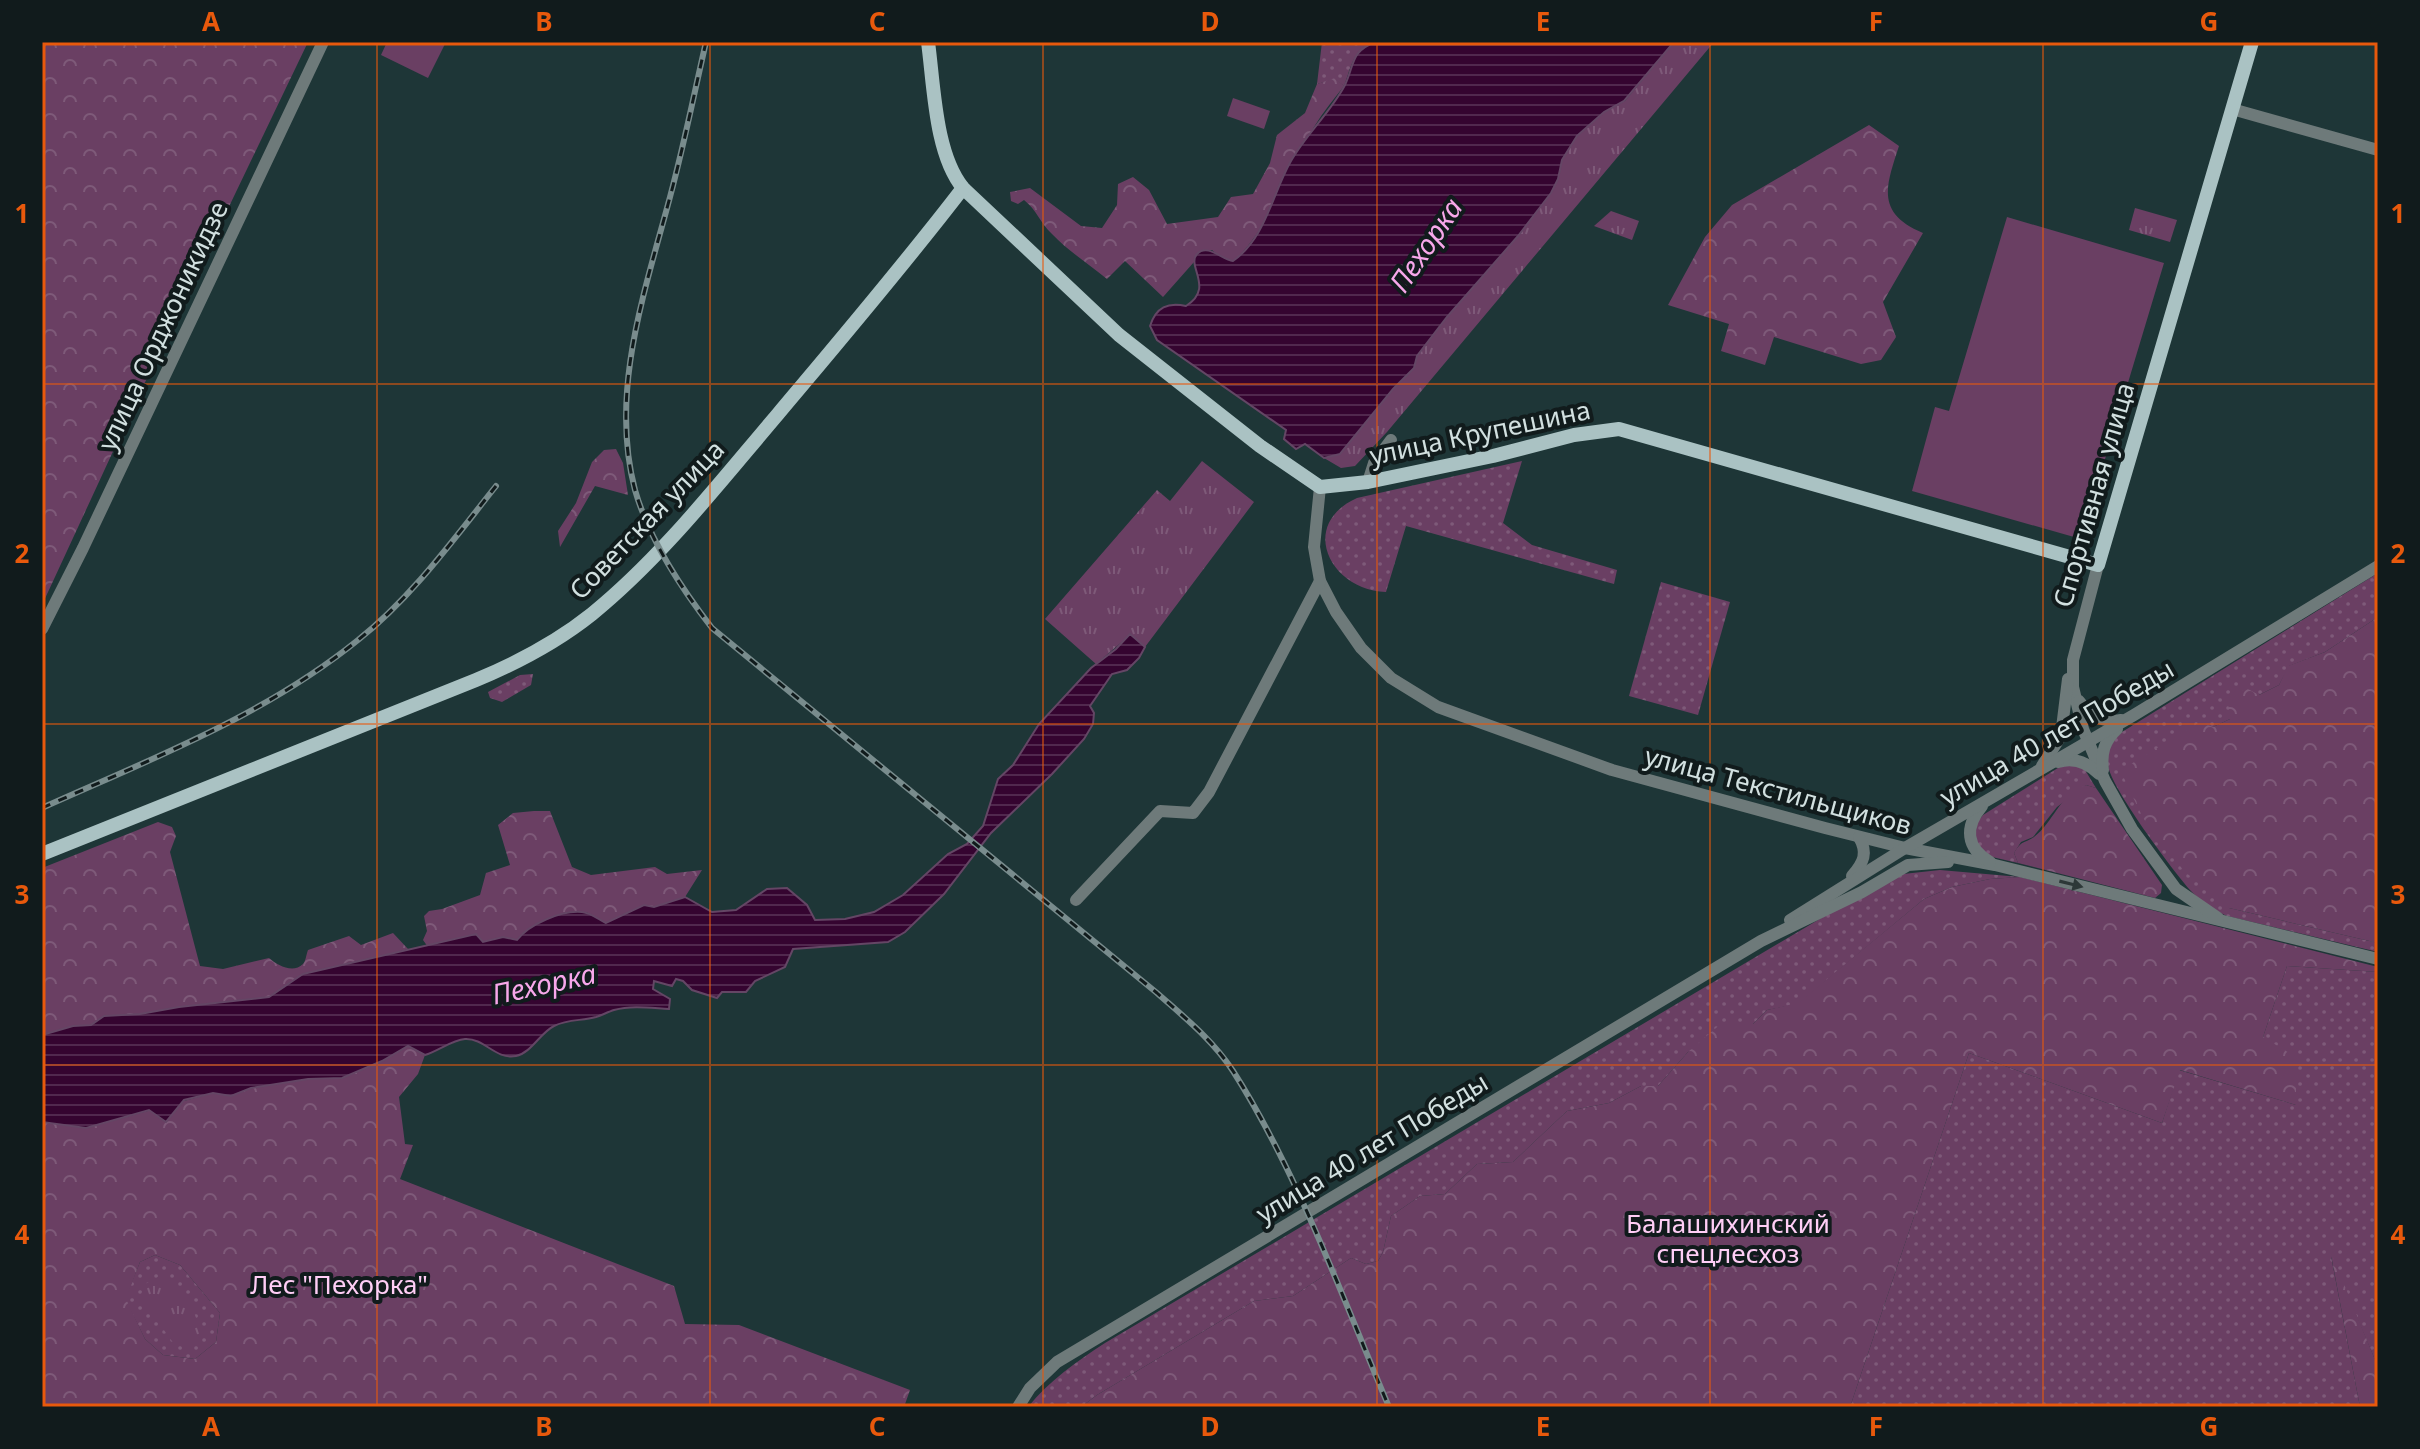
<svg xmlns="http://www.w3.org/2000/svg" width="2420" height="1449" viewBox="0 0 2420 1449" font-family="'Noto Sans',sans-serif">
  <defs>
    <pattern id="grass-dots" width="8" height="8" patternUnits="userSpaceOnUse" patternTransform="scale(2)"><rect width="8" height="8" fill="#6a3f63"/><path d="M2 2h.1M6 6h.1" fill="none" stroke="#7e5a79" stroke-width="1.8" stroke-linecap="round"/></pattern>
    <pattern id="forest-crowns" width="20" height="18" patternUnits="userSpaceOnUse" patternTransform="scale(2)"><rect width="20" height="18" fill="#6a3f63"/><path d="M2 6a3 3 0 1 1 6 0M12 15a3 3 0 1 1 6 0" fill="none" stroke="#7e5a79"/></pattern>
    <pattern id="park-tufts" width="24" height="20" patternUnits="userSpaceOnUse" patternTransform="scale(2)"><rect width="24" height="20" fill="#6a3f63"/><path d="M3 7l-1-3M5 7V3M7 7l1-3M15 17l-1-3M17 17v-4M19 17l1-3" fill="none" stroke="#7e5a79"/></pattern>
    <pattern id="water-rules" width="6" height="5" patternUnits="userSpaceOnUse" patternTransform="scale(2)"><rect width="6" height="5" fill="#350430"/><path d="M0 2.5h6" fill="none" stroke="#51284e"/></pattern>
  </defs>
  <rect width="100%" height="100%" fill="#1e3637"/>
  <g fill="url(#grass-dots)">
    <path d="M 1322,42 L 1375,42 C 1352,51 1352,65 1344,86 L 1335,79 L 1317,84 Z"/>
    <path d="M 1522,461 L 1503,523 L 1532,545 L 1617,570 L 1614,584 L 1406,526 L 1386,592 C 1331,591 1297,525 1357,498 Z"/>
    <path d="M 2378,573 L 2378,617 L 2325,652 L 2289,666 L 2279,685 L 2259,695 L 2230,719 L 2213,727 L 2229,908 L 2378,943 L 2378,952 L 2227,916 C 2214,910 2201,902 2191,891 C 2174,872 2110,787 2108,765 C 2106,750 2112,742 2122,732 Z"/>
    <path d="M 1661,582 L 1730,602 L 1698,715 L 1629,696 Z"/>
    <path d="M 533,674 L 531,685 L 502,702 L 490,698 L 488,692 L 520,675 Z"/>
    <path d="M 2073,764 L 2085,770 L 2096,788 L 2086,785 L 2057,807 L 2033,837 L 2021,842 L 2014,853 L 2018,863 L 1988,856 L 1975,845 L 1974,826 L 1983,815 L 2061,766 Z"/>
    <path d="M 1940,870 L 2020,877 L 1990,879 L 1952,887 L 1924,899 L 1798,1004 L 1767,1010 L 1753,1024 L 1688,1052 L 1658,1086 L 1641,1086 L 1609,1103 L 1567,1111 L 1513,1162 L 1477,1164 L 1445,1194 L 1420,1196 L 1391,1216 L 1383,1252 L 1378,1261 L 1366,1264 L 1351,1258 L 1293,1296 L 1254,1301 L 1097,1395 L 1081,1407 L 1028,1407 C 1050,1380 1076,1362 1105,1343 L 1894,875 Z"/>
    <path d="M 2287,966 L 2378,972 L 2378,1367 L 2331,1256 L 2360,1407 L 1850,1407 L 1969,1053 L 2162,1123 L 2179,1070 L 2296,1105 L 2263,1037 Z"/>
    <path d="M 155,1255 L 180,1265 L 220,1313 L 216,1342 L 195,1359 L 163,1355 L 145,1339 L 125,1299 L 140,1262 Z"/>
  </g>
  <g fill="url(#forest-crowns)" fill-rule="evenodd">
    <path d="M 42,42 L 308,42 L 153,365 L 42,605 Z"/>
    <path d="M 1335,78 L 1344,86 C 1334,99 1323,112 1314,127 C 1293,162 1264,238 1233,261 L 1224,260 L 1212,250 L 1196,255 L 1194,262 L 1163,297 L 1125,261 L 1107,279 C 1089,264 1068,251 1052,234 C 1040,223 1037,210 1024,200 L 1018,204 L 1011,201 L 1010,192 L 1030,188 L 1081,226 L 1102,228 L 1117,205 L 1118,184 L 1133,177 L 1149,190 L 1167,224 L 1218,217 L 1231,197 L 1253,194 L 1270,163 L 1277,135 L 1305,113 L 1317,84 Z"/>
    <path d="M 1869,125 L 1899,146 C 1886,186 1875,213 1923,233 L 1883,302 L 1896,337 L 1881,360 L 1861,364 L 1774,337 L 1765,365 L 1721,351 L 1729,324 L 1668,305 L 1705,237 L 1732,205 Z"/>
    <path d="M 616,449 L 623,463 L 628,495 L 595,486 L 560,547 L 558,531 L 576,503 L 592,462 L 604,450 Z"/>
    <path d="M 2378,617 L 2378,943 L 2229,908 L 2184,871 L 2143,818 L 2123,776 L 2126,767 L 2200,722 L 2213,727 L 2230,719 L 2228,702 L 2246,688 L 2259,695 L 2279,685 L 2288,666 L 2325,652 Z"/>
    <path d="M 2086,785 L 2096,788 L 2162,885 L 2161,893 L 2155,898 L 2018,863 L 2014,853 C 2022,840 2023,844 2034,837 C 2054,822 2058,796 2086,785 Z"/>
    <path d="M 534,811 L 550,811 L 572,867 L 591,875 L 655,867 L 667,874 L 702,870 L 685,897 L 654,907 L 644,905 L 606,923 L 586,912 L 517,940 L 503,937 L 483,942 L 476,934 L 428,947 L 423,940 L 427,931 L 424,916 L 429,911 L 442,909 L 480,895 L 486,873 L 510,865 L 498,825 L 513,813 Z"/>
    <path d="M 158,822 L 172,827 L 176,836 L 170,852 L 200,966 L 223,969 L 269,958 C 277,965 293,974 303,964 C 306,961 306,955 308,950 L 349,936 L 361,945 L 393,933 L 408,949 L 341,967 L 303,974 L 269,997 L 179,1007 L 91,1025 L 73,1026 L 42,1035 L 42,868 Z"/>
    <path d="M 2020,877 L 2378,967 L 2378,972 L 2287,966 L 2263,1037 L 2296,1057 L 2296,1105 L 2180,1070 L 2162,1123 L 1969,1053 L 1850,1407 L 1081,1407 L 1097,1395 L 1254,1301 L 1293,1296 L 1351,1258 L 1366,1264 L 1378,1261 L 1383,1252 L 1391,1216 L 1420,1196 L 1445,1194 L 1477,1164 L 1513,1162 L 1567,1111 L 1609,1103 L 1641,1086 L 1658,1086 L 1688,1052 L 1723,1022 L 1753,1024 L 1767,1010 L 1798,1003 L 1924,899 L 1952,887 L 1990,879 Z"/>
    <path d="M 408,1046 L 425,1055 L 418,1074 L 399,1097 L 405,1144 L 413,1145 L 400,1179 L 674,1286 L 685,1324 L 739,1325 L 910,1390 L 904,1407 L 42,1407 L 42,1122 L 86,1128 L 213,1093 L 231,1096 L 251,1088 L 308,1079 L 342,1078 L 382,1061 ZM 155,1255 L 180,1265 L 220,1313 L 216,1342 L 195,1359 L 163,1355 L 145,1339 L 126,1299 L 140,1262 Z"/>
    <path d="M 2330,1250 L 2378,1367 L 2378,1407 L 2360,1407 Z"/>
  </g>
  <g fill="url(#park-tufts)">
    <path d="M 1674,42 L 1714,42 L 1387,432 L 1355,466 L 1341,468 L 1324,458 L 1340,454 L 1393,389 L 1414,368 L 1417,356 L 1447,317 L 1518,236 L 1551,193 L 1558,179 L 1562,160 L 1577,136 L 1604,112 L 1625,101 Z"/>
    <path d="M 2135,208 L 2177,220 L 2170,242 L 2129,230 Z"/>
    <path d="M 1611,211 L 1639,221 L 1632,240 L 1594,226 Z"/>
    <path d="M 1202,461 L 1254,502 L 1145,647 L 1130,635 L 1096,664 L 1045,619 L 1157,490 L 1170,501 Z"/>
    <path d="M 160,1276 C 182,1285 200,1315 200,1339 L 188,1348 L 174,1344 L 141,1298 L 143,1285 Z"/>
  </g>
  <g fill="#6a3f63">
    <path d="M 387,42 L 446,42 L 428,78 L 381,55 Z"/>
    <path d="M 1233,98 L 1270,111 L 1264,129 L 1227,116 Z"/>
    <path d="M 2007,217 L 2164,263 L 2081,539 L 1912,491 L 1935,407 L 1949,411 Z"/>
  </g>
  <g fill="url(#water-rules)" stroke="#644665" stroke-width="2">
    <path d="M 1375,42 L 1674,42 L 1624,101 L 1604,112 L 1577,136 L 1562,160 L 1558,179 L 1551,193 L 1518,236 L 1447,317 L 1417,356 L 1414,368 L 1393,389 L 1340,454 L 1324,458 L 1305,444 L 1296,449 L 1284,439 L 1286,430 L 1157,340 L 1150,326 C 1156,307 1168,302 1186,306 C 1215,288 1186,266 1197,254 C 1208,243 1222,260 1233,261 C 1266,238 1272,194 1291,161 C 1306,134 1331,112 1345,85 C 1355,64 1350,52 1375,42 Z"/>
    <path d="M 1130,634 L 1145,647 L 1139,658 L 1127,670 L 1112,674 L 1090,706 L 1094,713 L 1093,724 L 1084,739 L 1052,774 L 991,833 L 944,894 L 905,932 L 888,942 L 793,949 L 785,967 L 755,981 L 746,992 L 722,992 L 717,998 L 692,990 L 683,981 L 676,979 L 672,986 L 654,981 L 653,989 L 670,999 L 669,1009 C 651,1008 632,1005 614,1010 C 608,1012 602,1015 596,1017 C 582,1021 568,1019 554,1026 C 540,1033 531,1053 516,1056 C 495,1060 485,1038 465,1039 C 452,1040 438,1051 425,1055 L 408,1046 L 382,1061 L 342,1078 L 308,1079 L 251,1088 L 231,1096 L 213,1093 L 184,1100 L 166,1122 L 149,1110 L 86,1128 L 42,1122 L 42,1035 L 73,1026 L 91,1025 L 104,1016 L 140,1014 L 179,1007 L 269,997 L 303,974 L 476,934 L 483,942 L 503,937 L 517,940 C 529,924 562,910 582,912 C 591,913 598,919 606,923 L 644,905 L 654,907 L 685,897 L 712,912 L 736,910 L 767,889 L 787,888 L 807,905 L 815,920 L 845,919 L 874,912 L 903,895 L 948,854 L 967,844 L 983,826 L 998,779 L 1013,765 L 1039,724 L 1091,668 L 1116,649 Z"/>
  </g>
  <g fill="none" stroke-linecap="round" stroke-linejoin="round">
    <g stroke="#6e7a7a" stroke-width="12">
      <path d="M 2232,109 L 2378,150"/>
      <path d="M 1368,482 L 1374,463 L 1391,440"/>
      <path d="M 1320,487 L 1314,547 L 1320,581 L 1336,612 L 1361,648 L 1391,678 L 1438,707 L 1612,770 L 1825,828 L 1905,848 L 1995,865 L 2378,959"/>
      <path d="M 2098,565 L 2073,660 L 2073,687 L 2083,729 L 2105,781 L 2132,829 L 2176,889 L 2218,918"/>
      <path d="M 42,629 L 83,548 L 323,42"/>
      <path d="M 2079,701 C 2089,715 2102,723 2121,720"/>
      <path d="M 2058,762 C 2074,757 2087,762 2099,774"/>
      <path d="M 2042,766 L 2061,736 L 2068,679"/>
      <path d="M 2103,770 C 2101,753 2104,741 2117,729"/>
      <path d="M 1982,806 C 1964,827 1966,848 1990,862"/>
      <path d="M 1852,876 C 1864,862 1868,853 1859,837"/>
      <path d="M 1076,900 L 1160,811 L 1193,813 L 1209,792 L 1320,581"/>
      <path d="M 1790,920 L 1905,848 L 2134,715 L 2378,566"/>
      <path d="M 1018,1407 L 1030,1388 L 1057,1362 L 1761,941 L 1862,892 L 1908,865 L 1948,862"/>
    </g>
    <g stroke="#aac2c3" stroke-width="14">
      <path d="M 928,42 C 934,86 935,154 963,188 L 1119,335 L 1260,446 L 1320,487 L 1368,482 L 1493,456 L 1574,435 L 1619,429 L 2098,565 L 2252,42"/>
      <path d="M 42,854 L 476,680 C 517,663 557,642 592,614 C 662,557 720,482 778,414 C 841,339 904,265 963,188"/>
    </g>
    <g stroke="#798c8d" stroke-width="6">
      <g id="rail">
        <path d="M 706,42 C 694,94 684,145 670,197 C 645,291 609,392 635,490 C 649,539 681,588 712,628 L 1157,993 C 1184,1017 1213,1040 1233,1071 C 1297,1171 1342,1297 1389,1407"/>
        <path d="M 42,808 C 151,759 264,716 358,640 C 412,597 453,540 496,486"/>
      </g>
    </g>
    <use href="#rail" stroke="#111b1c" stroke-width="3" stroke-dasharray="9" stroke-linecap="butt"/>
  </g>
  <defs><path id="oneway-solid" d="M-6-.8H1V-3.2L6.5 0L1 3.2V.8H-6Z" transform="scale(2)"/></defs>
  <use fill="#2d3838" href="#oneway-solid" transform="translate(2071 884) rotate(14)"/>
  <path fill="none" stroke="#e8590c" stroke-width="2" stroke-opacity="0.55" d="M 377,42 L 377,1407M 710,42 L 710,1407M 1043,42 L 1043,1407M 1377,42 L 1377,1407M 1710,42 L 1710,1407M 2043,42 L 2043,1407M 42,384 L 2378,384M 42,724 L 2378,724M 42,1065 L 2378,1065"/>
  <g text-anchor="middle" stroke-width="8" stroke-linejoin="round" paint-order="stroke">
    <g font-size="26" fill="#d2e0e0" stroke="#111b1c">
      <text transform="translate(163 326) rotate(-65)" y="9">улица Орджоникидзе</text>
      <text transform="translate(1480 433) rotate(-12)" y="9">улица Крупешина</text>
      <text transform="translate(2094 495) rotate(-74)" y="9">Спортивная улица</text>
      <text transform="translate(647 520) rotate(-46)" y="9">Советская улица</text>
      <text transform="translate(2057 733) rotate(-30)" y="9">улица 40 лет Победы</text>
      <text transform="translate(1778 791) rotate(15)" y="9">улица Текстильщиков</text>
      <text transform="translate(1372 1148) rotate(-31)" y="9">улица 40 лет Победы</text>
    </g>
    <g font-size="26" fill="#ffcef6" stroke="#111b1c">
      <text x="1728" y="1233">Балашихинский<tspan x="1728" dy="30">спецлесхоз</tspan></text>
      <text x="339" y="1294">Лес "Пехорка"</text>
    </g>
    <g font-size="28" font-style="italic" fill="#f7a7ea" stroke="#111b1c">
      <text transform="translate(1426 245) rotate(-56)" y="10">Пехорка</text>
      <text transform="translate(544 984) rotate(-12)" y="10">Пехорка</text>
    </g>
  </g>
  <rect width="2420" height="1449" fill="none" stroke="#111b1c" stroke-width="88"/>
  <rect x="44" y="44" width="2332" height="1361" fill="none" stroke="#e8590c" stroke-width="3"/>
  <g font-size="26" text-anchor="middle" font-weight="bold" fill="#e8590c">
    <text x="211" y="31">A</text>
    <text x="544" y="31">B</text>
    <text x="877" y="31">C</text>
    <text x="1210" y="31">D</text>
    <text x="1543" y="31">E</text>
    <text x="1876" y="31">F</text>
    <text x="2209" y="31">G</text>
    <text x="22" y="223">1</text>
    <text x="2398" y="223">1</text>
    <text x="22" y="563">2</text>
    <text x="2398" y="563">2</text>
    <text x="22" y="904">3</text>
    <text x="2398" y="904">3</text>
    <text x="22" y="1244">4</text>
    <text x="2398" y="1244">4</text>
    <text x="211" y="1436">A</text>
    <text x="544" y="1436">B</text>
    <text x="877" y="1436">C</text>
    <text x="1210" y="1436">D</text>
    <text x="1543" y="1436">E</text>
    <text x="1876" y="1436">F</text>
    <text x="2209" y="1436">G</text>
  </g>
</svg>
